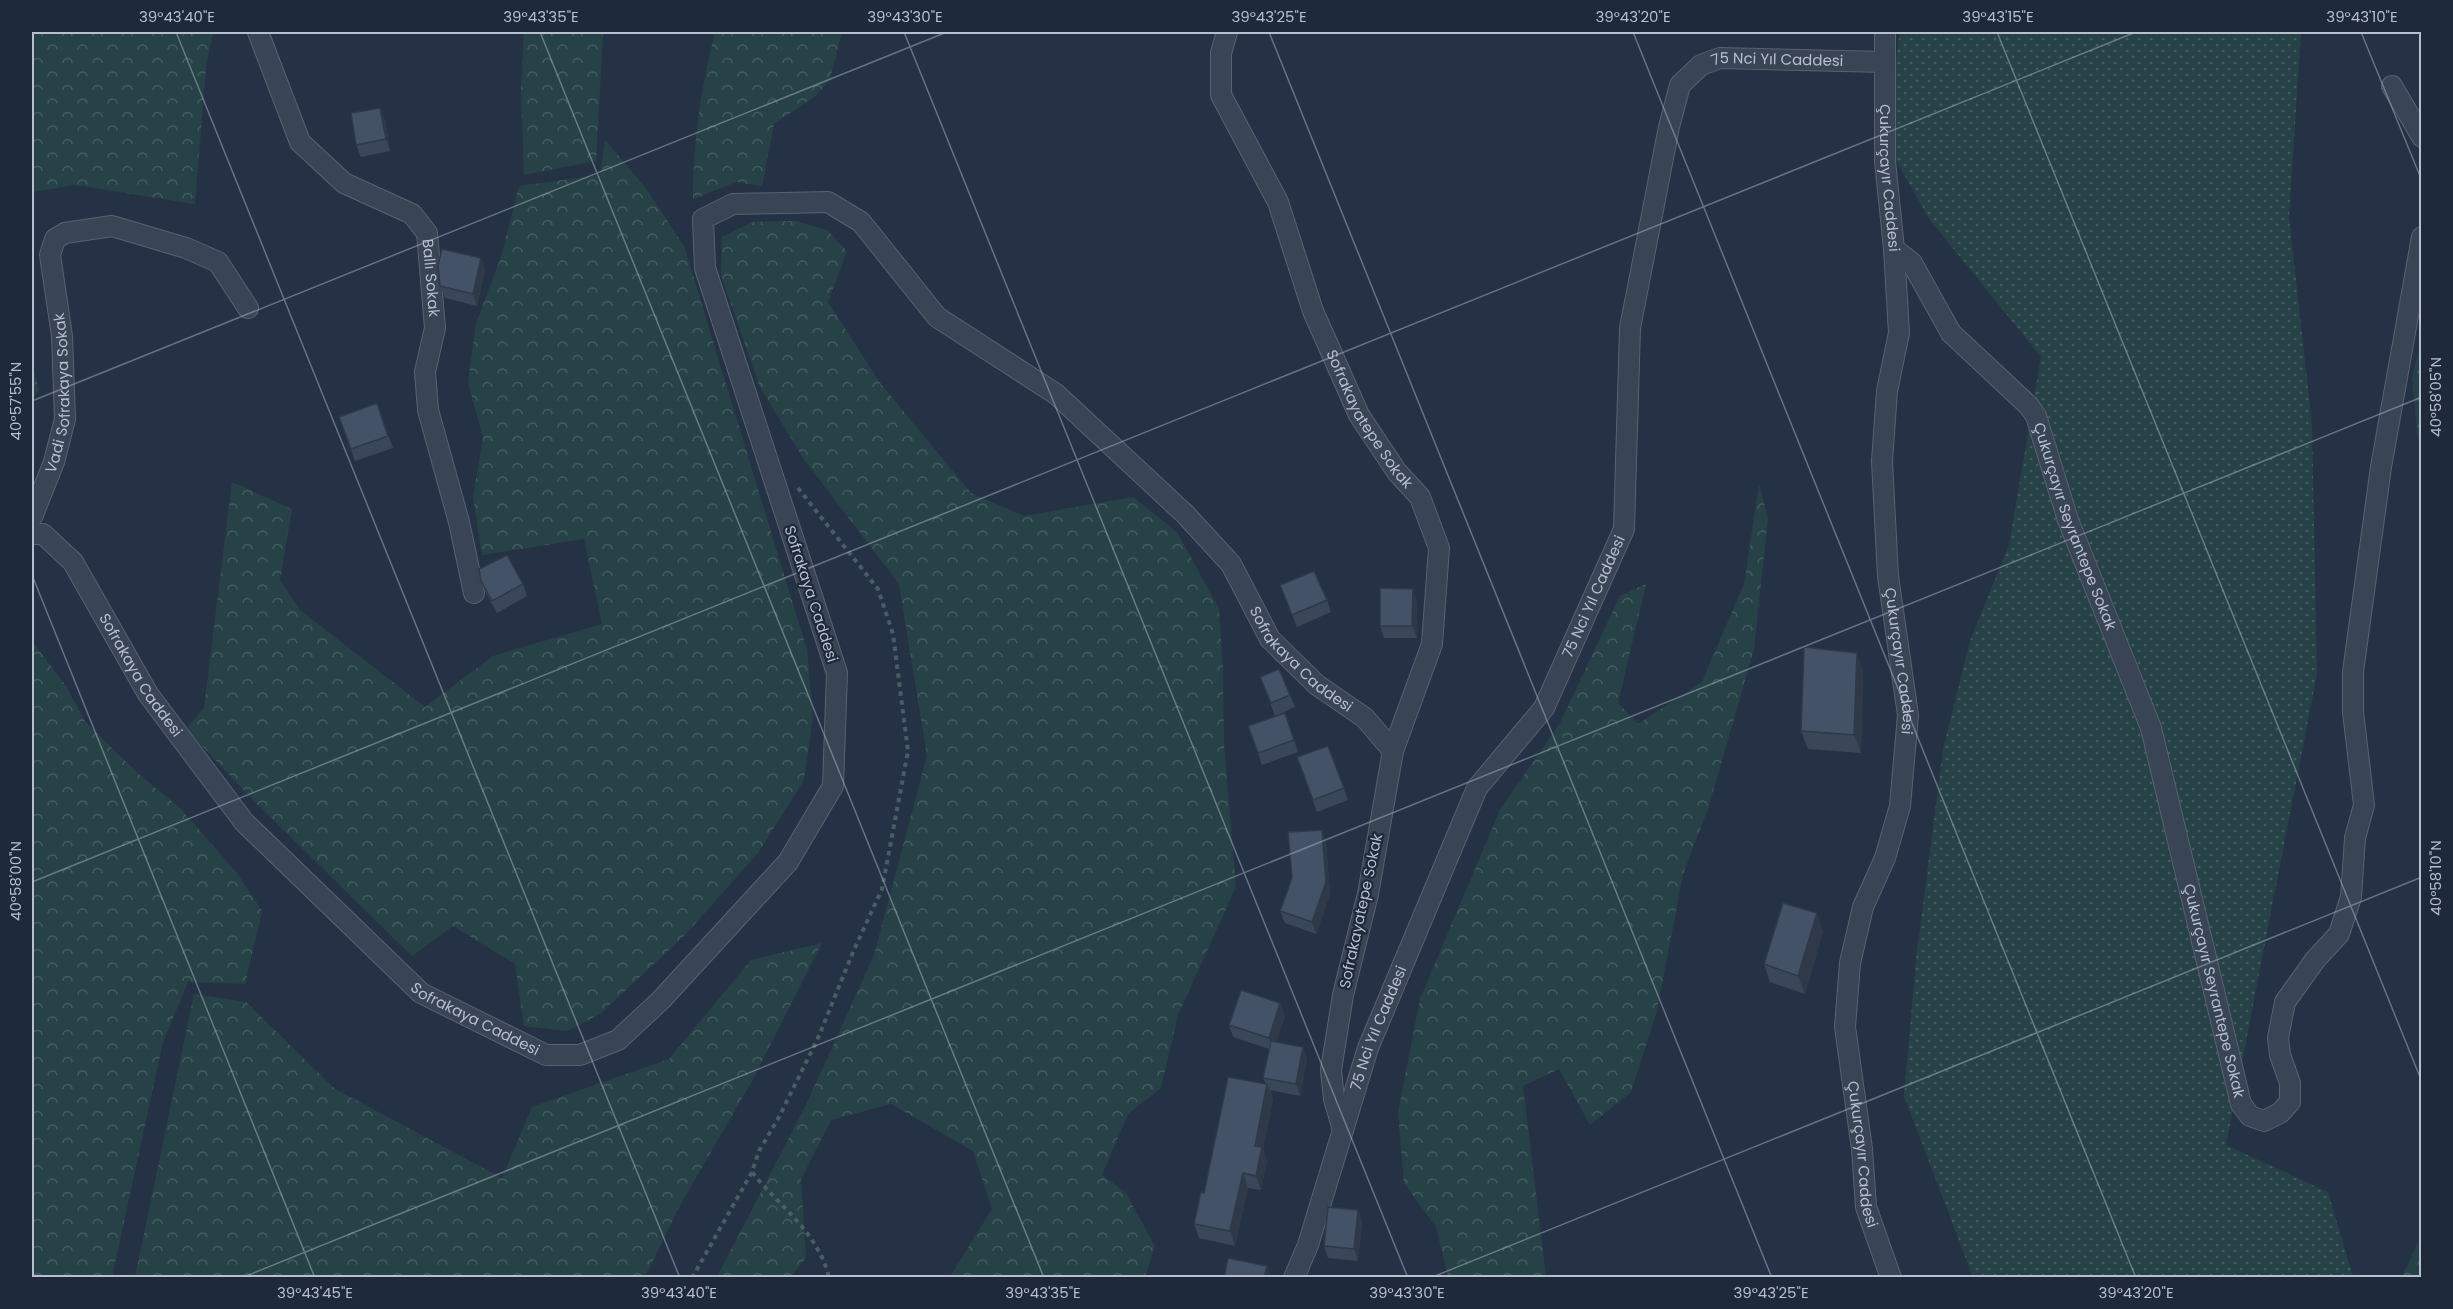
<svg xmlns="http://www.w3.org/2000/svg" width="2453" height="1309" viewBox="0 0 2453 1309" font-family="Poppins,sans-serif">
  <defs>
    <pattern id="grass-dots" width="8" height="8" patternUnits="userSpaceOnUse" patternTransform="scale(1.5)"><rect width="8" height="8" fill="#274246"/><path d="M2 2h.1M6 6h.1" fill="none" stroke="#445c60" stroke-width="1.8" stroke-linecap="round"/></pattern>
    <pattern id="forest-crowns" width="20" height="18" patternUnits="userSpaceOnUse" patternTransform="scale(1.5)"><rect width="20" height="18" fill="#274246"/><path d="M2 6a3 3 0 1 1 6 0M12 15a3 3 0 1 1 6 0" fill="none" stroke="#445c60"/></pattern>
  </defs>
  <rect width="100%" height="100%" fill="#253245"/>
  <path fill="url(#grass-dots)" d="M 1900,32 L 2301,32 L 2289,217 L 2312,425 L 2317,674 L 2226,1145 L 2328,1192 L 2353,1277 L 1973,1277 L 1904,1096 L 1916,960 L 1943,749 L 1970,641 L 2009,545 L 2041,357 L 1930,220 L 1885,141 Z"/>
  <g fill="url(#forest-crowns)">
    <path d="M 32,32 L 213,32 L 206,67 L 195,204 L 75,185 L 32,192 Z"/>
    <path d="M 524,32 L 603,32 L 596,161 L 524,175 L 521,90 Z"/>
    <path d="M 715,32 L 842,32 L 830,79 L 817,95 L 774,124 L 762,186 L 736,182 L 693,199 C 693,141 701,88 715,32 Z"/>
    <path d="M 605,140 L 645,187 L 684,246 L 807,650 L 813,717 L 804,780 L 758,853 L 686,934 L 600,1014 L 567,1031 L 524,1026 L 515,964 L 453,926 L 412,956 L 252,799 L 186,729 L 204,708 L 232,482 L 292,509 L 280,580 L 300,610 L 425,707 L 493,656 L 602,624 L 584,539 L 482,555 L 473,497 L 483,438 L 468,382 L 476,323 L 501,257 L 519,186 L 600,175 Z"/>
    <path d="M 795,221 L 827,230 L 847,251 L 828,302 L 880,383 L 971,493 L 1024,516 L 1133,497 L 1177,532 L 1219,609 L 1223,668 L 1224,745 L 1236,887 L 1178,1015 L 1161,1088 L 1128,1114 L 1102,1175 L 1125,1192 L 1155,1246 L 1145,1277 L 950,1277 L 992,1209 L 973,1151 L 891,1104 L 831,1120 L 801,1179 L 806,1258 L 790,1277 L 717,1277 L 806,1105 L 874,955 L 927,756 L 899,584 L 803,458 L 759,385 L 721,275 L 722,237 L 752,222 Z"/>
    <path d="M 2421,343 L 2421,441 L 2418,439 L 2412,377 Z"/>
    <path d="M 32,363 L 39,390 L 32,400 Z"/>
    <path d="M 1759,484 L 1768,518 L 1754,649 L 1709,806 L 1683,874 L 1657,1011 L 1631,1092 L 1590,1125 L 1559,1069 L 1523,1086 L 1546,1277 L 1448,1277 L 1436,1227 L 1404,1183 L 1398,1112 L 1420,999 L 1500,810 L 1560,723 L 1620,596 L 1646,584 L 1618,703 L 1638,724 L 1702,682 L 1744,584 Z"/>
    <path d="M 32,641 L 66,686 L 86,723 L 141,776 L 180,808 L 237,873 L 262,911 L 245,984 L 188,982 L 163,1042 L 112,1277 L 32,1277 Z"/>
    <path d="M 822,943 L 752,1081 L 679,1207 L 645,1277 L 135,1277 L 194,994 L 246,1002 L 335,1089 L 502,1178 L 532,1107 L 669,1059 L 751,960 Z"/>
    <path d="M 2421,1236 L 2421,1277 L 2402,1277 Z"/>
  </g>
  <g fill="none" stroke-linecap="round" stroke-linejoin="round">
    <g stroke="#586272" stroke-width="22">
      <g id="minor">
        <path id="s1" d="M 258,32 L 300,142 L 344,183 L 412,214 L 427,233 L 435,328 L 425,372 L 428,410 L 459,522 L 474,593"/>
        <path id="s2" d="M 1227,32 L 1221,53 L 1221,95 L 1278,202 L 1313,311 L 1359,415 L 1397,472 L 1420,497 L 1439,548 L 1432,644 L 1393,751 L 1368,894 L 1343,995 L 1331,1070 L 1334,1099 L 1343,1130"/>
        <path id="s3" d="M 1885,32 L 1885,161 L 1894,249 L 1899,333 L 1887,391 L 1882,461 L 1888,576 L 1908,715 L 1900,806 L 1885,858 L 1863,907 L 1850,963 L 1845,1027 L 1862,1149 L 1866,1207 L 1891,1278"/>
        <path d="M 2392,86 L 2422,137"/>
        <path id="s4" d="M 1894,249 L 1912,263 L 1951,333 L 2029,406 L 2036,416 L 2068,520 L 2151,728 L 2241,1104 L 2250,1116 L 2264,1121 L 2280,1113 L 2290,1102 L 2290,1083 L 2280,1055 L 2278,1038 L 2285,1002 L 2315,960 L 2339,934 L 2351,897 L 2355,838 L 2364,805 L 2353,712 L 2353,672 L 2381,467 L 2422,237"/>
        <path id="s5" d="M 32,517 L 54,462 L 65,419 L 62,336 L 50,255 L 55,239 L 65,233 L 112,226 L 186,248 L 218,262 L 248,308"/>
        <path id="s6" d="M 32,534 L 43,534 L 73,562 L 148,694 L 244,822 L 421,993 L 546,1055 L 580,1055 L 618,1040 L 661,1000 L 788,862 L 833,786 L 837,673 L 705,268 L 703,219 L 733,204 L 828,202 L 861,222 L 937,317 L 1056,394 L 1185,514 L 1231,564 L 1270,639 L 1317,685 L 1365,718 L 1393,751"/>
        <path id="s7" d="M 1294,1278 L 1308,1245 L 1368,1048 L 1477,788 L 1544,708 L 1624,529 L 1630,328 L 1669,127 L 1680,85 L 1701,65 L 1720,58 L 1885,62"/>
      </g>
    </g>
    <g stroke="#455f62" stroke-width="4" stroke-dasharray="4.5 4.5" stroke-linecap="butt">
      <path d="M 798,488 L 878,589 L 893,634 L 908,751 L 882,889 L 853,952 L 818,1038 L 779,1117 L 759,1151 L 752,1172 C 779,1206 819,1233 829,1278"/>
      <path d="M 692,1278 L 752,1172"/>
    </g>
    <use href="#minor" stroke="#394454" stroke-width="20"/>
  </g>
  <g fill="#3a4759">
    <path d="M 385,120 L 390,151 L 361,157 L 356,145 Z"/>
    <path d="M 481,258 L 485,270 L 477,306 L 445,298 L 440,286 Z"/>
    <path d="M 377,403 L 393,448 L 355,461 L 339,417 Z"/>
    <path d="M 481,581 L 523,584 L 527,596 L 497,613 L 486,593 Z"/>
    <path d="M 1280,585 L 1327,600 L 1331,612 L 1297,627 Z"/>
    <path d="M 1417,601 L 1417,638 L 1384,638 L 1380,626 Z"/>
    <path d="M 1863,671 L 1861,753 L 1808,749 L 1801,731 Z"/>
    <path d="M 1260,677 L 1290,695 L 1295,707 L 1275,716 Z"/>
    <path d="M 1285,713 L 1298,752 L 1262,765 L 1248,726 Z"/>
    <path d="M 1328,746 L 1348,800 L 1317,812 L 1297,757 Z"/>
    <path d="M 1326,842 L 1330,894 L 1316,934 L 1285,923 L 1280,911 L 1292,878 Z"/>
    <path d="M 1823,931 L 1805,994 L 1770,982 L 1764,964 Z"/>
    <path d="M 1280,1003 L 1285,1016 L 1276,1042 L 1307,1059 L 1300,1096 L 1270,1090 L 1273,1099 L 1263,1149 L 1267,1161 L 1261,1190 L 1248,1188 L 1235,1246 L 1199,1238 L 1194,1224 L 1204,1193 L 1266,1084 L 1263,1078 L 1269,1049 L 1233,1037 L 1229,1025 Z"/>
    <path d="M 1358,1210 L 1362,1222 L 1358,1261 L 1328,1258 L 1324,1246 Z"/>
  </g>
  <g fill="#2f3948">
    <path d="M 380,108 L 385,120 L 390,151 L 386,139 Z"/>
    <path d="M 481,258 L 485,270 L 477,306 L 473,294 Z"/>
    <path d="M 1413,589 L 1417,601 L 1417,638 L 1412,626 Z"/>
    <path d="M 1857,653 L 1863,671 L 1861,753 L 1854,735 Z"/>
    <path d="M 1322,830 L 1326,842 L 1330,894 L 1316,934 L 1312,922 Z"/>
    <path d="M 1817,913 L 1823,931 L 1805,994 L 1798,976 Z"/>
    <path d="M 1280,1003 L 1285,1016 L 1273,1050 L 1269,1038 Z"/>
    <path d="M 1303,1047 L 1307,1059 L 1300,1096 L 1296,1084 Z"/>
    <path d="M 1267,1084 L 1273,1099 L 1263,1149 L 1267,1161 L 1261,1190 L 1256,1176 L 1255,1146 Z"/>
    <path d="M 1243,1173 L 1248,1188 L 1235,1246 L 1230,1231 Z"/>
    <path d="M 1358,1210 L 1362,1222 L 1358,1261 L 1354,1249 Z"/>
    <path d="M 1267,1266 L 1271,1278 L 1264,1278 Z"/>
  </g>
  <g fill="#435267" stroke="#2f3948" stroke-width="1.5">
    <path d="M 380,108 L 386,139 L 356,145 L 351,113 Z"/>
    <path d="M 442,249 L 481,258 L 473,294 L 440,286 L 438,265 Z"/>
    <path d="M 377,403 L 388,436 L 351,449 L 339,417 Z"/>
    <path d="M 507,555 L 523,584 L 492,601 L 481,581 L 479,569 Z"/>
    <path d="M 1314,571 L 1327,600 L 1292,615 L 1280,585 Z"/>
    <path d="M 1380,588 L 1413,589 L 1412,626 L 1380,626 Z"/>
    <path d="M 1804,647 L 1857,653 L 1854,735 L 1801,731 Z"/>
    <path d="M 1279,669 L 1290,695 L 1271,703 L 1260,677 Z"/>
    <path d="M 1285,713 L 1294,740 L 1258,753 L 1248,726 Z"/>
    <path d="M 1328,746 L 1344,788 L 1313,800 L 1297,757 Z"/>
    <path d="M 1322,830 L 1326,882 L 1312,922 L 1280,911 L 1292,878 L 1288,832 Z"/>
    <path d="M 1783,903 L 1817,913 L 1798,976 L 1764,964 Z"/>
    <path d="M 1241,990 L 1280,1003 L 1269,1038 L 1229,1025 Z"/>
    <path d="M 1271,1041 L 1303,1047 L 1296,1084 L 1263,1078 Z"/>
    <path d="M 1228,1077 L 1267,1084 L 1255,1146 L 1262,1147 L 1256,1176 L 1243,1173 L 1230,1231 L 1194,1224 L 1201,1192 L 1204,1193 Z"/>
    <path d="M 1328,1207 L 1358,1210 L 1354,1249 L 1324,1246 Z"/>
    <path d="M 1228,1258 L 1267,1266 L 1264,1278 L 1224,1278 Z"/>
  </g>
  <path fill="none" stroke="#b7bfce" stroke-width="1.5" stroke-opacity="0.45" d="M 176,32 L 680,1278M 540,32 L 1044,1278M 904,32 L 1408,1278M 1269,32 L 1772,1278M 1633,32 L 2136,1278M 1997,32 L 2422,1082M 2361,32 L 2422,181M 32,401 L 947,32M 32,575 L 315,1278M 32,882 L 2136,32M 241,1278 L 2422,397M 1430,1278 L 2422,877"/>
  <g text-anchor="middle" stroke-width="4.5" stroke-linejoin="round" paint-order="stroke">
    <g font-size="15" fill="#b7bfce" stroke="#1e293a">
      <text dy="5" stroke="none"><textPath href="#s7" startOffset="1380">75 Nci Yıl Caddesi</textPath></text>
      <text dy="5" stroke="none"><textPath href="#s3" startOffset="146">Çukurçayır Caddesi</textPath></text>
      <text dy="5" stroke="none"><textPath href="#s1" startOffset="322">Ballı Sokak</textPath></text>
      <text dy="5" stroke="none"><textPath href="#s5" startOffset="129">Vadi Sofrakaya Sokak</textPath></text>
      <text dy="5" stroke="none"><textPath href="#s2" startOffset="422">Sofrakayatepe Sokak</textPath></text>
      <text dy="5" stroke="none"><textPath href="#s4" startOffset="339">Çukurçayır Seyrantepe Sokak</textPath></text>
      <text transform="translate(811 594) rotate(72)" y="5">Sofrakaya Caddesi</text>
      <text dy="5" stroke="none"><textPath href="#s7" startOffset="750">75 Nci Yıl Caddesi</textPath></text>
      <text dy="5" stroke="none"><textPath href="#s6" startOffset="2542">Sofrakaya Caddesi</textPath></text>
      <text dy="5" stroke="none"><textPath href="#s3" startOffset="632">Çukurçayır Caddesi</textPath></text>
      <text dy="5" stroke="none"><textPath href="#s6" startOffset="184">Sofrakaya Caddesi</textPath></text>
      <text transform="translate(1361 911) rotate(-78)" y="5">Sofrakayatepe Sokak</text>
      <text dy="5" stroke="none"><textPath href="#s4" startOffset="825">Çukurçayır Seyrantepe Sokak</textPath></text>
      <text dy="5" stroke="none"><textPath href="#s6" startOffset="670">Sofrakaya Caddesi</textPath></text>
      <text dy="5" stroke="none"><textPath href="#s7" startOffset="264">75 Nci Yıl Caddesi</textPath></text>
      <text dy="5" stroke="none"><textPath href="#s3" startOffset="1136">Çukurçayır Caddesi</textPath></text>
    </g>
  </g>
  <rect width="2453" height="1309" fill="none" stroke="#1e293a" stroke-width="66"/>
  <rect x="33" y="33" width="2387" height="1243" fill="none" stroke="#b7bfce" stroke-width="2"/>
  <g font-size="15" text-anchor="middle" fill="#b7bfce">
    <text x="177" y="22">39°43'40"E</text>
    <text x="541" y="22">39°43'35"E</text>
    <text x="905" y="22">39°43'30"E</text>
    <text x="1269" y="22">39°43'25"E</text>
    <text x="1633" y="22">39°43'20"E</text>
    <text x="1998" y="22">39°43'15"E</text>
    <text x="2362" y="22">39°43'10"E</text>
    <text transform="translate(2436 397) rotate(-90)" y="5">40°58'05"N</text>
    <text transform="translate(16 401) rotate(-90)" y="5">40°57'55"N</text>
    <text transform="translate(2436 878) rotate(-90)" y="5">40°58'10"N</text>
    <text transform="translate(16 881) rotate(-90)" y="5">40°58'00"N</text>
    <text x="315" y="1298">39°43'45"E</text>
    <text x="679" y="1298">39°43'40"E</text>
    <text x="1043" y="1298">39°43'35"E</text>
    <text x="1407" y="1298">39°43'30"E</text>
    <text x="1771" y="1298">39°43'25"E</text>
    <text x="2136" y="1298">39°43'20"E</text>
  </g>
</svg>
